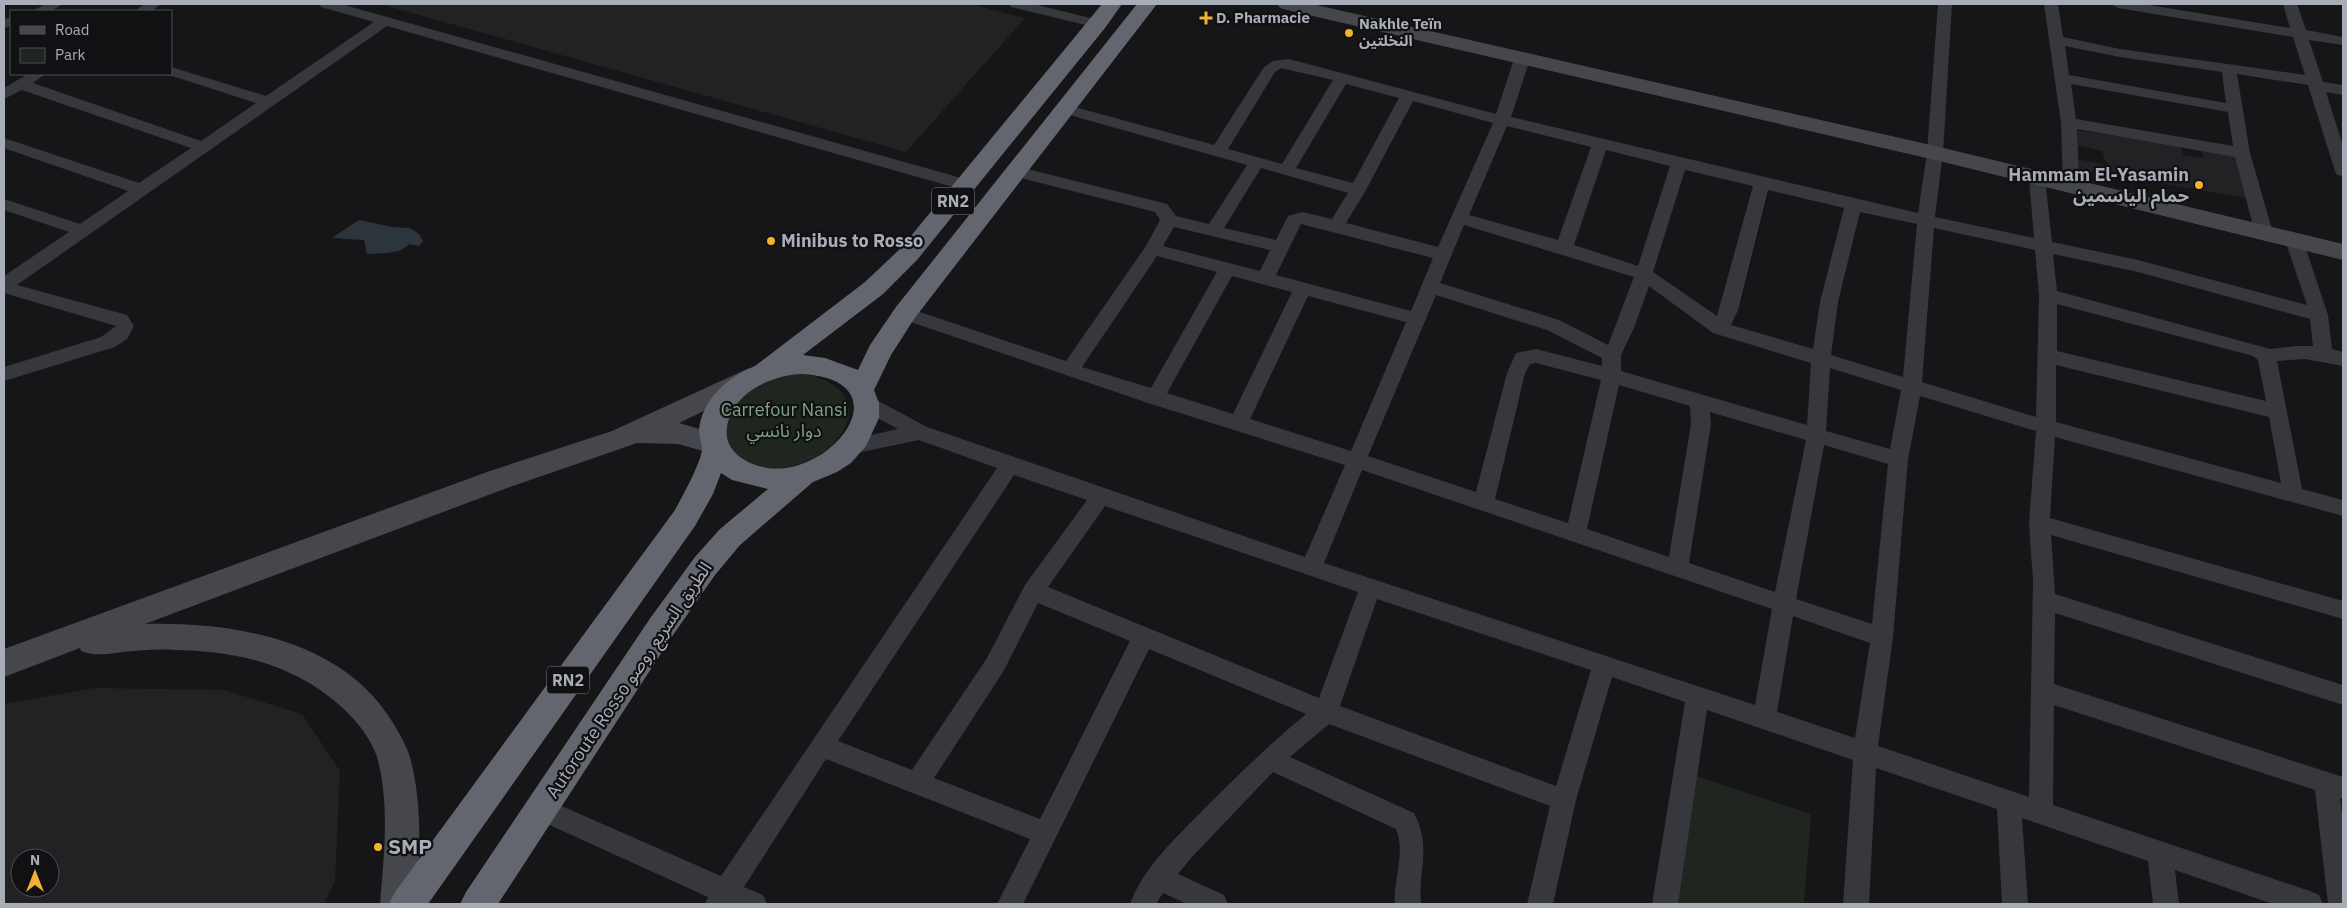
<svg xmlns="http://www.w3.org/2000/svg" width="2347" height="908" viewBox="0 0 2347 908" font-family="'IBM Plex Sans','Noto Sans Arabic',sans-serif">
  <rect width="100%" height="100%" fill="#161618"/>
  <g fill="#222225" fill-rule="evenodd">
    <path d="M 380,4 L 971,4 L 1025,18 L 906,152 Z"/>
    <path d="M 2076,130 L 2180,146 L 2184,156 L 2204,158 L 2200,148 L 2236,156 L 2247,198 L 2078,169 L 2077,159 L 2107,165 L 2102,151 L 2076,145 Z"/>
    <path d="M 94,688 L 224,690 L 302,714 L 340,771 L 335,881 L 324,904 L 4,904 L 4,704 ZM 20,858 L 50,858 L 50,888 L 20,888 Z"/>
  </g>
  <g fill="#1e261f">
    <path d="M 797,373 C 888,385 845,466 776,468 C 767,469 755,468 746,464 C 737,460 728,447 721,440 L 726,408 L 756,382 Z"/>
    <path d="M 1693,775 L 1811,814 L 1804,904 L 1675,904 Z"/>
  </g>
  <path fill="#2c353c" d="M 359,220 L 392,227 L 410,228 L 419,234 L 423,241 L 419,246 L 409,244 C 400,255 380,253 367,254 L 364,240 L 332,238 Z"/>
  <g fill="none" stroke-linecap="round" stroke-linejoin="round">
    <g fill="#37383d" fill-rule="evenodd">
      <path d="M 45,4 L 63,4 L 51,11 L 33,11 Z"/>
      <path d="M 144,4 L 161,4 L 152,11 L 135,11 Z"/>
      <path d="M 319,4 L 341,4 L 972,181 L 974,185 L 972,189 L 960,189 L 387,26 L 17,285 L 127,315 L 134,326 L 127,339 L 115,347 L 4,381 L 4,367 L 101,337 L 116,326 L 4,293 L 4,276 L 69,232 L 4,210 L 4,199 L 80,224 L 128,191 L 4,148 L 4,138 L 139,183 L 191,148 L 22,90 L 4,99 L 4,88 L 28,74 L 45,74 L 33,83 L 201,141 L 256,103 L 166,74 L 171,74 L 171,67 L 266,96 L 374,22 L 321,7 Z"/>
      <path d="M 1009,4 L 1033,4 L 1103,21 L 1105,24 L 1098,28 L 1011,7 Z"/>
      <path d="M 1938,4 L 1952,4 L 1943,153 L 1935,217 L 2034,238 L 2029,178 L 2031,174 L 2043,174 L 2045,178 L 2052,242 L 2138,260 L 2307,305 L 2285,240 L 2288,236 L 2294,234 L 2300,236 L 2303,240 L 2328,315 L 2332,349 L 2343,352 L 2343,366 L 2305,359 L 2277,361 L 2302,489 L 2343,500 L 2343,516 L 2055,437 L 2050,518 L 2343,601 L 2343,619 L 2051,535 L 2055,594 L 2343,685 L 2343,705 L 2055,613 L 2054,684 L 2343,777 L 2343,799 L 2340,798 L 2343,822 L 2343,904 L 2328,904 L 2315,790 L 2054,705 L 2053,805 L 2310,891 L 2319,895 L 2323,904 L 2273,904 L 2175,870 L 2179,904 L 2153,904 L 2148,861 L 2022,818 L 2028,904 L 2002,904 L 1997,809 L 1876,768 L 1869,904 L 1843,904 L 1853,760 L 1707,710 L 1678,904 L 1652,904 L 1685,702 L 1612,677 L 1576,800 L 1553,904 L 1527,904 L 1550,806 L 1329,724 L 1290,757 L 1414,813 C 1432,848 1418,868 1421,904 L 1395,904 C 1393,880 1406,852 1396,829 L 1273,772 L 1191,858 L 1178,874 L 1224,895 L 1228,904 L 1187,904 L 1163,893 L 1156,904 L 1130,904 C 1144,866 1177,837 1205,808 C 1238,775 1270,744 1306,714 L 1149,649 L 1023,904 L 997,904 L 1030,839 L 826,759 L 744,887 L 763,895 L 767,904 L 705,904 L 708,897 L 532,817 L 529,809 L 532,801 L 541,797 L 721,876 L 997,468 L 919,440 L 852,454 L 845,451 L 842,446 L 845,441 L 898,429 L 859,408 L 856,403 L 859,398 L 866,396 L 873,398 L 927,427 L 1305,557 L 1345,465 L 1148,403 L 899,318 L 896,313 L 899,308 L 905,307 L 1066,361 L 1146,246 L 1160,220 L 1155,212 L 1009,175 L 1007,171 L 1009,167 L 1015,166 L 1167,204 L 1176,216 L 1209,224 L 1247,165 L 1059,112 L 1057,109 L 1059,106 L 1071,106 L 1214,145 L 1264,67 L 1273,61 L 1289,59 L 1496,114 L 1514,59 L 1522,54 L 1530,59 L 1511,117 L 1918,213 L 1927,153 ZM 1281,68 L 1333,80 L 1282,164 L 1228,149 L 1275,72 ZM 1346,84 L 1399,98 L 1353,183 L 1296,168 ZM 1413,101 L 1493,123 L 1438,247 L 1346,223 L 1366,190 ZM 1507,126 L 1591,147 L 1558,240 L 1469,215 ZM 1606,150 L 1670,166 L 1638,266 L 1574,245 ZM 1261,168 L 1348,193 L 1332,219 L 1302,212 L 1288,216 L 1276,240 L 1224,228 ZM 1685,170 L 1753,186 L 1717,316 L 1653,272 ZM 1768,190 L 1844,208 L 1820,302 L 1813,349 L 1731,325 L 1738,310 ZM 1860,212 L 1917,224 L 1903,377 L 1831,355 L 1838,302 ZM 1301,224 L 1433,258 L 1411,311 L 1276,275 ZM 1464,225 L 1634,277 L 1608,345 L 1559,320 L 1440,283 ZM 1174,227 L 1270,250 L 1260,271 L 1163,246 ZM 1934,228 L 2035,250 L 2039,295 L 2036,417 L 1922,382 ZM 2053,254 L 2138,272 L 2310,319 L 2313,346 L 2296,346 L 2270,349 L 2057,291 ZM 1157,256 L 1217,272 L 1151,388 L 1082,367 ZM 1232,276 L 1292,292 L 1233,414 L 1167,393 ZM 1649,286 L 1713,333 L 1811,363 L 1807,425 L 1621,371 L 1621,355 L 1634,328 ZM 1436,295 L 1547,330 L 1602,358 L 1602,366 L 1536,349 L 1516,353 L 1507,373 L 1476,492 L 1368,456 ZM 1308,296 L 1406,322 L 1351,451 L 1250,419 ZM 2057,304 L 2253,356 L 2258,360 L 2266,401 L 2057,351 ZM 1536,363 L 1601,380 L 1568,523 L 1495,499 L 1525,373 L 1530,364 ZM 2056,365 L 2269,417 L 2281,483 L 2056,422 ZM 1830,368 L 1901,390 L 1890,449 L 1826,431 ZM 1619,385 L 1690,406 L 1691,424 L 1669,557 L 1587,529 ZM 1920,396 L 2036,431 L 2029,523 L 2033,581 L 2029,797 L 1878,746 L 1893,637 L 1908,459 ZM 1710,412 L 1806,440 L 1775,592 L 1689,563 L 1711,424 ZM 1824,445 L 1888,464 L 1872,624 L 1796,599 ZM 1362,470 L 1772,609 L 1755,705 L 1324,563 ZM 1014,475 L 1087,500 L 1025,585 L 987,658 L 912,770 L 838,741 ZM 1105,506 L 1358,592 L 1319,698 L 1048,587 ZM 1377,599 L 1591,670 L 1556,786 L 1340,706 ZM 1038,603 L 1130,641 L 1040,819 L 934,778 L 1003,672 ZM 1793,616 L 1870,643 L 1855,738 L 1777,712 Z"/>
      <path d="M 2044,4 L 2058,4 L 2063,37 L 2120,49 L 2305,75 L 2293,37 L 2118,8 L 2111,4 L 2143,4 L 2290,28 L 2283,4 L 2297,4 L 2306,30 L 2343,37 L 2343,45 L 2309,40 L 2323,82 L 2343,85 L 2343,95 L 2326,92 L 2343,146 L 2343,176 L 2337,175 L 2335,171 L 2308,85 L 2237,74 L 2250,153 L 2273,233 L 2270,237 L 2264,239 L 2258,237 L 2255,233 L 2235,157 L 2077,129 L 2079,186 L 2077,190 L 2065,190 L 2063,186 L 2061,123 ZM 2065,46 L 2120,57 L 2222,72 L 2226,103 L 2069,75 ZM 2071,84 L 2228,112 L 2233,146 L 2076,119 Z"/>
      <path d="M 11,17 L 11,26 L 4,28 L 4,19 Z"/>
    </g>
    <g fill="#45474d" fill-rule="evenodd">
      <path d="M 1277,4 L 1312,4 L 1935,146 L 2343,244 L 2343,260 L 1935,160 L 1287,10 L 1280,8 Z"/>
      <path d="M 749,368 L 758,371 L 762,378 L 758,385 L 679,423 L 724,436 L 728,443 L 724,450 L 714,454 L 678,444 L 637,443 L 507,488 L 145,624 C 236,622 343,640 393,723 C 399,733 405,743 409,754 C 423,801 420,855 416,904 L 380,904 C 384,856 390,804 377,757 C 372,741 359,724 348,713 C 300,666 241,651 175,650 C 161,649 147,650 133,651 C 115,652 98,658 81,651 L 80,648 L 4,677 L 4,649 L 487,472 L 612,431 Z"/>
    </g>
    <path fill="#63666e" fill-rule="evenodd" d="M 1102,4 L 1122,4 L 1105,28 L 917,260 L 883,294 L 803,355 L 825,358 L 858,370 L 870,345 L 896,307 L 1137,4 L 1157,4 L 914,319 L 891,355 L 874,390 L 879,403 L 879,418 L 866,446 L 851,463 L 837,472 L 813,482 L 740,545 L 715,575 L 673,635 L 498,904 L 460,904 L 466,892 L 651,617 L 695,557 L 720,529 L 768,489 L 732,480 L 721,473 L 713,494 L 695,526 L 428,904 L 389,904 L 395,892 L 675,510 C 681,499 702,461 702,449 C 702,444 699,437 699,430 C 702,399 728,377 755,366 L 865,282 L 901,248 ZM 802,374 C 918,381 813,503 743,459 C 731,451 725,441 727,427 C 732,393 771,375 802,374 Z"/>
  </g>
  <g fill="#f2b134" stroke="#111113" stroke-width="2">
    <path d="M1203.5 10.5h5v5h5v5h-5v5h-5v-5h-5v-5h5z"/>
    <circle cx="1349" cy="33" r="5"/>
    <circle cx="2199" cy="185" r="5"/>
    <circle cx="771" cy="241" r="5"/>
    <circle cx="378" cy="847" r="5"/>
  </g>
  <g text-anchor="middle" stroke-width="4.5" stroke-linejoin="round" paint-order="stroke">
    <g font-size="15" font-weight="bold" fill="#a8adb8" stroke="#111113" text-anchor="start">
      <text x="1216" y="23">D. Pharmacie</text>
      <text x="1359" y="29">Nakhle Teïn<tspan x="1359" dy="17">النخلتين</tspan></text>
    </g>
    <g fill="#111113" stroke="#7b7e86" stroke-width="1">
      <rect x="932" y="187.5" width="42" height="27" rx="4"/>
      <rect x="547" y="666.5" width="42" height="27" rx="4"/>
    </g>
    <g font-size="16" font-weight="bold" fill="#a8adb8">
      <text x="953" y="207">RN2</text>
      <text x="568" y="686">RN2</text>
    </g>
    <g font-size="18" font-weight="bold" fill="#a8adb8" stroke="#111113" text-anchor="end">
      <text x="2189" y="181">Hammam El-Yasamin<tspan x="2189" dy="21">حمام الياسمين</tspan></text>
      <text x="781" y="247" text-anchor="start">Minibus to Rosso</text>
    </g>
    <g font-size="18" fill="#7fa381" stroke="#111113">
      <text x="784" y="416">Carrefour Nansi<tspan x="784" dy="21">دوار نانسي</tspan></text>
    </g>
    <g font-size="18" fill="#a8adb8" stroke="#111113">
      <text transform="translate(629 680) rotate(-56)" y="6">Autoroute Rosso الطريق السريع روصو</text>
    </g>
    <g font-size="21" font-weight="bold" fill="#a8adb8" stroke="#111113" text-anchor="start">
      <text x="388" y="854">SMP</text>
    </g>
  </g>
  <rect width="2347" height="908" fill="none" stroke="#a8adb8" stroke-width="10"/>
  <rect x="10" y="10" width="162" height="65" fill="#111113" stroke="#4d4f55"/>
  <rect x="20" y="26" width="25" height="8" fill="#45474d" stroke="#4d4f55"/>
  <text x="55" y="35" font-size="15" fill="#a8adb8">Road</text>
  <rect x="20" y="48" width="25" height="15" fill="#1e261f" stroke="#4d4f55"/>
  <text x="55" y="60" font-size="15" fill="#a8adb8">Park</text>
  <g transform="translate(35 873)"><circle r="24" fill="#111113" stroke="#4d4f55"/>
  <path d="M0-4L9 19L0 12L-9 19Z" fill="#f2b134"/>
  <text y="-8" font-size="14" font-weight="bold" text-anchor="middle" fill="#a8adb8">N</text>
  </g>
</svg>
